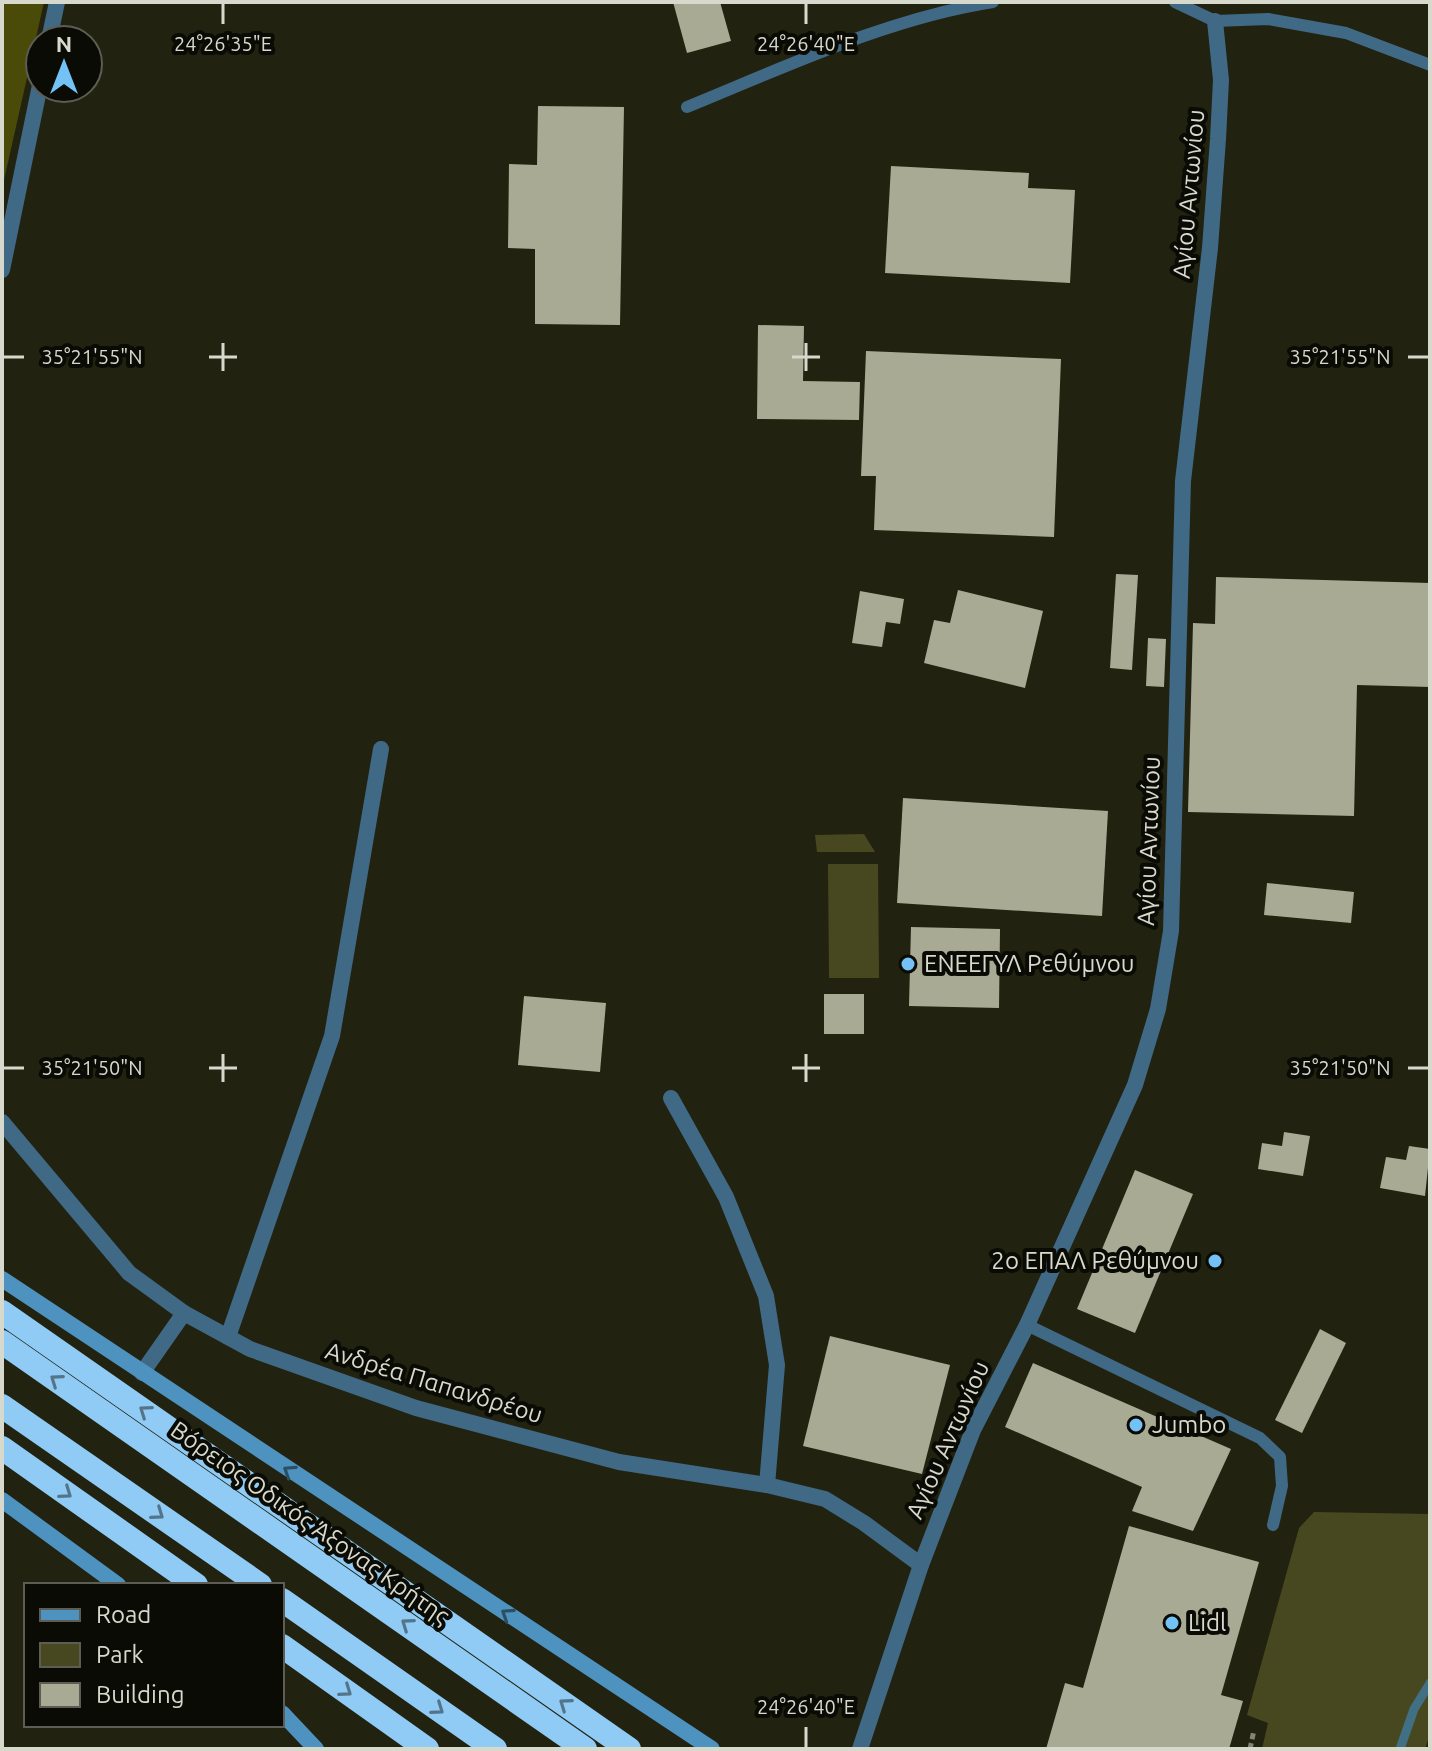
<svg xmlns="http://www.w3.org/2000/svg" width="1432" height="1751" viewBox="0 0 1432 1751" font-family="Ubuntu,sans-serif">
  <rect width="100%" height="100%" fill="#222210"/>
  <g fill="#484820">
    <path d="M 864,834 L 875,852 L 817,852 L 815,835 Z"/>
    <path d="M 828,864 L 878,864 L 879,978 L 829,978 Z"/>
    <path d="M 1314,1512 L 1430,1514 L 1430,1734 L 1425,1749 L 1262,1749 L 1268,1723 L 1247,1715 L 1299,1528 Z"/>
  </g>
  <path fill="#4b4b09" d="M 2,2 L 44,2 L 2,189 Z"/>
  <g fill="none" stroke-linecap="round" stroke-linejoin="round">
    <path stroke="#416f84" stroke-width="9" d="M 1400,1749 L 1414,1709 L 1430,1683"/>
  </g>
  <g fill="#a8aa94">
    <path d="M 673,2 L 720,2 L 731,41 L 687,53 Z"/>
    <path d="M 538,106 L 624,107 L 620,325 L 535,324 L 535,249 L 508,248 L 509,164 L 537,165 Z"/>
    <path d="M 891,166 L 1029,173 L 1028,188 L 1075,190 L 1070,283 L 885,273 Z"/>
    <path d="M 758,325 L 804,326 L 803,381 L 860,382 L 859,420 L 757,419 Z"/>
    <path d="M 866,351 L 1061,359 L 1054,537 L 874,530 L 876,476 L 861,476 Z"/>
    <path d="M 1116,574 L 1138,575 L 1132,670 L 1110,668 Z"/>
    <path d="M 1216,577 L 1430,583 L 1430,687 L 1357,685 L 1354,816 L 1188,812 L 1193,623 L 1215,624 Z"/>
    <path d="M 958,590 L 1043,611 L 1025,688 L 924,663 L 934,620 L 950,623 Z"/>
    <path d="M 860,591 L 904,599 L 900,624 L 886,622 L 882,647 L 852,643 Z"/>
    <path d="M 1148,638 L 1166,639 L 1164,687 L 1146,686 Z"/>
    <path d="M 903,798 L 1108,811 L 1102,916 L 897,903 Z"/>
    <path d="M 1267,883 L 1354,892 L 1351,923 L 1264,915 Z"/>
    <path d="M 911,927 L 1000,929 L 999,1008 L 909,1006 Z"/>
    <rect x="824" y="994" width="40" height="40"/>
    <path d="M 524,996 L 606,1003 L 600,1072 L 518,1065 Z"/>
    <path d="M 1284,1132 L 1310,1136 L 1303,1176 L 1258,1169 L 1262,1143 L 1282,1146 Z"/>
    <path d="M 1409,1146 L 1430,1149 L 1425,1196 L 1380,1188 L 1386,1157 L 1406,1160 Z"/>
    <path d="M 1135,1170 L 1193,1194 L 1135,1333 L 1077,1309 Z"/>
    <path d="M 1320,1329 L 1346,1343 L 1302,1433 L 1275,1420 Z"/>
    <path d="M 830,1336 L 950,1365 L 922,1474 L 803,1446 Z"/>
    <path d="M 1033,1363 L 1231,1449 L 1193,1531 L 1132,1511 L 1142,1487 L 1005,1427 Z"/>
    <path d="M 1129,1526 L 1259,1562 L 1221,1695 L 1243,1701 L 1229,1749 L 1046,1749 L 1065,1683 L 1083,1688 Z"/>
  </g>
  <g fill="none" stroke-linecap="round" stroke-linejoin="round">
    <path stroke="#848476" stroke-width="5" stroke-dasharray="6 4" stroke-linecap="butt" d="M 1250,1749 L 1254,1730"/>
    <g stroke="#406985" stroke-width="12">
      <path d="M 1175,2 L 1215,21 L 1268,19 L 1346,33 L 1430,65"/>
      <path d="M 687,107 C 785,67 889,18 993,2"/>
      <path d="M 1027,1325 L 1260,1438 L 1280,1457 L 1282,1486 L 1273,1525"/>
    </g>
    <g stroke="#406985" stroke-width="16">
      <path d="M 49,40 L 57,2"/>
      <path d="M 2,270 L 40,85"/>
      <path d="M 671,1098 L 726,1197 L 766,1296 L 777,1365 L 767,1485"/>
      <path d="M 2,1122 L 129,1273 L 184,1313 L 250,1349 L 416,1408 L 619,1462 L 767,1485 L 825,1499 L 864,1523 L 921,1565"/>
      <path d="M 228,1337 L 332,1036 L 381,749"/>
      <path d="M 142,1373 L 184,1313"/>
      <path d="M 860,1749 L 921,1565 L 973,1430 L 1027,1325 L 1135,1085 L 1158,1009 L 1171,931 L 1183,481 L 1210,248 L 1218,139 L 1221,80 L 1215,21"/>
    </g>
    <g stroke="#4e92bf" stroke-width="16">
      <path d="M 2,1279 L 712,1749"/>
      <path d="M 2,1500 L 118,1585"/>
      <path d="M 282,1713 L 316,1749"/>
    </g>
    <g stroke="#8fcbf5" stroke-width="24">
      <path d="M 2,1312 L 629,1749"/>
      <path d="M 2,1342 L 585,1749"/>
      <path d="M 2,1406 L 260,1585"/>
      <path d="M 2,1448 L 196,1585"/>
      <path d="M 282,1600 L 495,1749"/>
      <path d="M 282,1646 L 427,1749"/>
    </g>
  </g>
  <defs><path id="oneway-chevron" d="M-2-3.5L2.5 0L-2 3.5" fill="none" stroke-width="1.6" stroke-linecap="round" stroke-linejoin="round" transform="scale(2)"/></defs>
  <g stroke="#547589">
    <use href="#oneway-chevron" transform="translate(56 1380) rotate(-145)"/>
    <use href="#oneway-chevron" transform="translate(145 1411) rotate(-145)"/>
    <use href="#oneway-chevron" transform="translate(66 1493) rotate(35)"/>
    <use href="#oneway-chevron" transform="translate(158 1514) rotate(35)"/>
    <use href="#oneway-chevron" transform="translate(407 1624) rotate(-145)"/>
    <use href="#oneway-chevron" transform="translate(346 1691) rotate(35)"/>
    <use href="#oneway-chevron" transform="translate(565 1704) rotate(-145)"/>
    <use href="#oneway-chevron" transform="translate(438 1709) rotate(35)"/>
  </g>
  <g stroke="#2c4e62">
    <use href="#oneway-chevron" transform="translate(289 1471) rotate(-147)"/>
    <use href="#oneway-chevron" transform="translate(507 1614) rotate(-147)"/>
  </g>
  <path fill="none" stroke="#d8d9cd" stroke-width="3" d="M 223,4 L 223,24M 806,4 L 806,24M 223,343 L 223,371M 806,343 L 806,371M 4,357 L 24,357M 209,357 L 237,357M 792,357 L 820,357M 1408,357 L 1428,357M 223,1054 L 223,1082M 806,1054 L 806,1082M 4,1068 L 24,1068M 209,1068 L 237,1068M 792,1068 L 820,1068M 1408,1068 L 1428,1068M 806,1727 L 806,1747"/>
  <g fill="#73c1f5" stroke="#0b0b05" stroke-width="3">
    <circle cx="908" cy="964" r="8"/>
    <circle cx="1215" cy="1261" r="8"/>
    <circle cx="1136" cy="1425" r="8"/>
    <circle cx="1172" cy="1623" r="8"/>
  </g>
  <g text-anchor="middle" stroke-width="8" stroke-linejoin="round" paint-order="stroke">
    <g font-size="24" fill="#d8d9cd" stroke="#0b0b05">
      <text transform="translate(1189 194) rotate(-85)" y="8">Αγίου Αντωνίου</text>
      <text transform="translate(1149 841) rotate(-88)" y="8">Αγίου Αντωνίου</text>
      <text transform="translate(434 1383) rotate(17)" y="8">Ανδρέα Παπανδρέου</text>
      <text transform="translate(948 1440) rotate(-66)" y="8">Αγίου Αντωνίου</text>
      <text transform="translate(310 1523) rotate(35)" y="8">Βόρειος Οδικός Άξονας Κρήτης</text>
    </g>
    <g font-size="24" fill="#d8d9cd" stroke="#0b0b05" text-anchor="start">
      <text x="924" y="972">ΕΝΕΕΓΥΛ Ρεθύμνου</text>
      <text x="1199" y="1269" text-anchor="end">2ο ΕΠΑΛ Ρεθύμνου</text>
      <text x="1152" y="1433">Jumbo</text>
      <text x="1188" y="1631">Lidl</text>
    </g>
  </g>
  <g font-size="20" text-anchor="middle" fill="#d8d9cd" stroke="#0b0b05" stroke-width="8" stroke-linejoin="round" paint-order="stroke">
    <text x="223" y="51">24°26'35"E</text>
    <text x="806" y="51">24°26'40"E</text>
    <text x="92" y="364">35°21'55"N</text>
    <text x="1340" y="364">35°21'55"N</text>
    <text x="92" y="1075">35°21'50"N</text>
    <text x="1340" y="1075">35°21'50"N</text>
    <text x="806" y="1714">24°26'40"E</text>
  </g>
  <rect width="1432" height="1751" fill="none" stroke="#d8d9cd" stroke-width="8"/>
  <rect x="24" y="1583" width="260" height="144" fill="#0b0b05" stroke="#5d5d55" stroke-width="2"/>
  <rect x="40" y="1609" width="40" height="12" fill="#4e92bf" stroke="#5d5d55" stroke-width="2"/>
  <text x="96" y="1623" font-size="24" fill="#d8d9cd">Road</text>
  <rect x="40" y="1643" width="40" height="24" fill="#484820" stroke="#5d5d55" stroke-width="2"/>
  <text x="96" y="1663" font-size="24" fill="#d8d9cd">Park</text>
  <rect x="40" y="1683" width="40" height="24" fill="#a8aa94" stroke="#5d5d55" stroke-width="2"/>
  <text x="96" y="1703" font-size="24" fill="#d8d9cd">Building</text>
  <g transform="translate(64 64)"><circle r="38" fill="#0b0b05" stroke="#5d5d55" stroke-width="2"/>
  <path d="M0-6L14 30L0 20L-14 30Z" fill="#73c1f5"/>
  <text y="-12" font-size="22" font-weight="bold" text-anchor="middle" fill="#d8d9cd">N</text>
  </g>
</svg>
